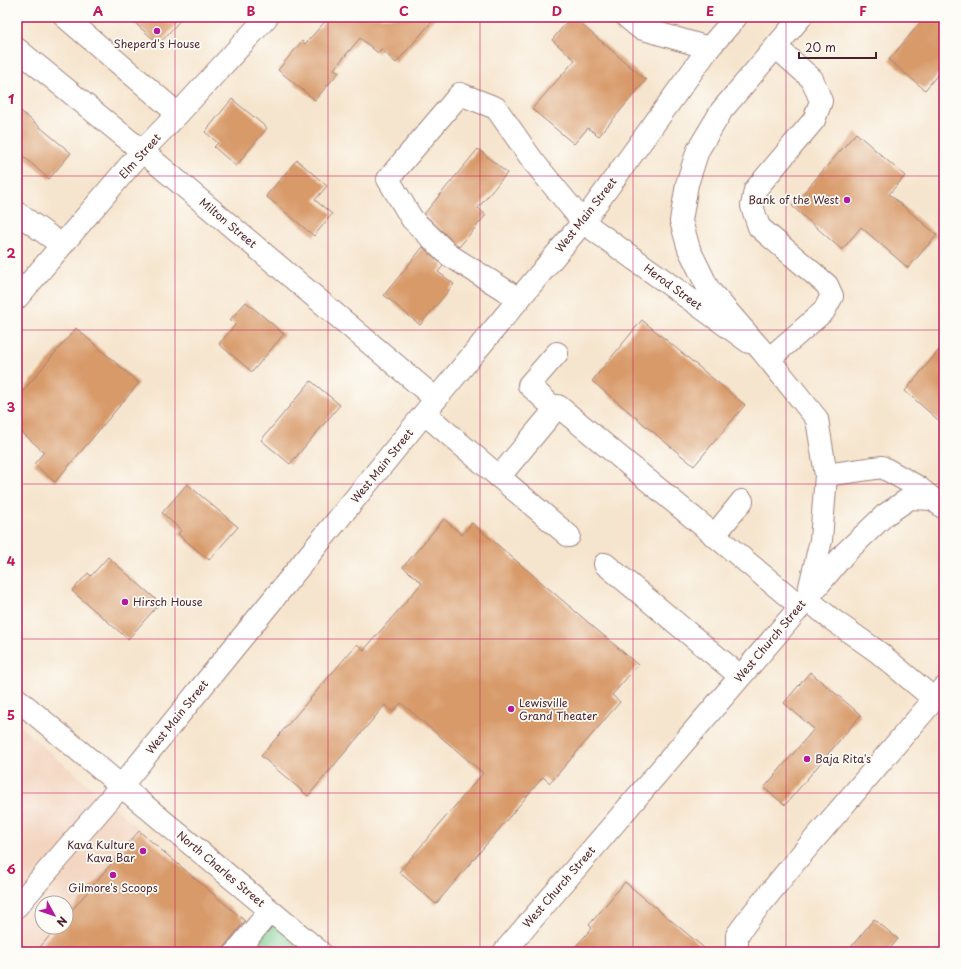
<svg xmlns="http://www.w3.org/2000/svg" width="961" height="969" viewBox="0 0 961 969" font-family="'Playpen Sans',sans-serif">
  <rect width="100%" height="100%" fill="#fdfcf7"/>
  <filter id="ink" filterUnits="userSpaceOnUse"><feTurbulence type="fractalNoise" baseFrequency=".025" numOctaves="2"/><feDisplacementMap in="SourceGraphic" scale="8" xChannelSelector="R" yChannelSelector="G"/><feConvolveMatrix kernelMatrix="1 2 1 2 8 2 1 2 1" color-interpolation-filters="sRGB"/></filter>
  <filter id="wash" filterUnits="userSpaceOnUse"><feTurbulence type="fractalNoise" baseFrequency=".012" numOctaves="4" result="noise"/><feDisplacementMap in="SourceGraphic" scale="16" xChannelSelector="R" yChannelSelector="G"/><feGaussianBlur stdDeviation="0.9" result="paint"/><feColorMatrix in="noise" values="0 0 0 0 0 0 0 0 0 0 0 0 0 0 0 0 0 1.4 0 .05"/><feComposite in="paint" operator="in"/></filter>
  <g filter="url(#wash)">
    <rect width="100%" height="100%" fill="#f6e5ce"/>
    <path fill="#f3d4bf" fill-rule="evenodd" d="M 17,724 L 283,952 L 17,952 ZM 42,903 L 66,903 L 66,927 L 42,927 Z"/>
    <path fill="#74c78a" stroke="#5f735a" d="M 270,911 L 320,952 L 236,952 Z"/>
    <g id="blocks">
      <g fill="#d89a69">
        <path d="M 128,17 L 183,17 L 159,44 Z"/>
        <path d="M 329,17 L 436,17 L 396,63 L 381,49 L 378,53 L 360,38 L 334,69 L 339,72 L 315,100 L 278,70 L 302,41 L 305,44 Z"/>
        <path d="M 571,17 L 573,17 L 646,80 L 599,136 L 588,128 L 574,144 L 532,109 L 575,60 L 552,40 Z"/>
        <path d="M 925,17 L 944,17 L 944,67 L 925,90 L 889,60 Z"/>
        <path d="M 232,99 L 267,128 L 236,166 L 214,147 L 218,143 L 205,132 Z"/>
        <path d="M 17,108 L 71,153 L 49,179 L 17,151 Z"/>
        <path d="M 856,133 L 905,176 L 889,194 L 937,235 L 908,268 L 861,227 L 842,250 L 792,206 Z"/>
        <path d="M 478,149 L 507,173 L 478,208 L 486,215 L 459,247 L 424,214 Z"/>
        <path d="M 297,160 L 327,186 L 315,200 L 332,214 L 314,236 L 266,196 Z"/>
        <path d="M 423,247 L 443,266 L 438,272 L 454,284 L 420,325 L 384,295 Z"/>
        <path d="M 246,302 L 284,334 L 252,372 L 219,344 L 235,325 L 230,320 Z"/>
        <path d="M 642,320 L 745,405 L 694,466 L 592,381 Z"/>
        <path d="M 76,328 L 139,383 L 55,482 L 34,464 L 44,452 L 17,428 L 17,398 Z"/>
        <path d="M 944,344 L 944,425 L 905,391 Z"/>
        <path d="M 311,381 L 340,405 L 290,464 L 261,440 Z"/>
        <path d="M 187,484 L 238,527 L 209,560 L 178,534 L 181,530 L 162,513 Z"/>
        <path d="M 444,519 L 462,535 L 472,523 L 638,665 L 612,695 L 620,702 L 550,783 L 543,777 L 436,904 L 399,872 L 483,773 L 401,703 L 393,712 L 385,705 L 308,796 L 261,756 L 357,644 L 364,650 L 422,583 L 403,567 Z"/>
        <path d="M 108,557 L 160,603 L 128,639 L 72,591 L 88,573 L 91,576 Z"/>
        <path d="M 810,672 L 861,715 L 785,805 L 764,788 L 814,729 L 784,703 Z"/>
        <path d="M 139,831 L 245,921 L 226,944 L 224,952 L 36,952 L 57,927 L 66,927 L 66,917 Z"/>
        <path d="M 625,882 L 709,952 L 571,952 L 592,928 L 589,925 Z"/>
        <path d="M 874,919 L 898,939 L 887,952 L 847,952 Z"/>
      </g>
    </g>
  </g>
  <g filter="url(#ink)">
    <use href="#blocks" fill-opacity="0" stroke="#a0827c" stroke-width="1"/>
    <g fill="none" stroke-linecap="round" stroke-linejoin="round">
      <g stroke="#a0827c" stroke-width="24">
        <g id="minor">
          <path d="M 65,17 L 178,114"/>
          <path d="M 627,17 L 640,28 L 709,48"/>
          <path d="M 17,49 L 142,151 L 436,399"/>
          <path d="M 17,213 L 62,245"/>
          <path d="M 17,298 L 142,151 L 178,114 L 267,17"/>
          <path d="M 519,299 L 449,255 L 412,219 L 388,179 L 460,94 L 496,108 L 533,161 L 583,222 L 749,342"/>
          <path d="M 769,359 L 824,311 L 832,296 L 827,285 L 759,227 L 752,206 L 755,190 L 814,120 L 821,101 L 812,79 L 776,47"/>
          <path d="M 556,410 L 529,385 L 557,353"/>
          <path d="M 425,414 L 569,536"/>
          <path d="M 826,475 L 882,467 L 918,487 L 944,508"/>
          <path d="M 499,477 L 558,406 L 800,606"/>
          <path d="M 714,536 L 742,501"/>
          <path d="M 605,564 L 740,676"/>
          <path d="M 807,599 L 830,618 L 878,652 L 934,699"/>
          <path d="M 17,699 L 320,952"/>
          <path d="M 236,952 L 270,911"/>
          <path d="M 737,952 L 737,935 L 751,916 L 794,863 L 944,688"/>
        </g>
      </g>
      <g stroke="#a0827c" stroke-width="24">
        <g id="major">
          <path d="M 810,595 L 845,553 L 885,515 L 910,498 L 933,499"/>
          <path d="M 17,906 L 122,785 L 436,399 L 583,222 L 709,48 L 736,17"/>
          <path d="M 504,952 L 807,599 L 821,540 L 826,475 L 817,419 L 763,352 L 709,290 L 689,249 L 681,221 L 687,184 L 698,150 L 722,110 L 801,17"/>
        </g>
      </g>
      <use href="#minor" stroke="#fff" stroke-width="22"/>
      <use href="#major" stroke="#fff" stroke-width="22"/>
    </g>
  </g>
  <path fill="none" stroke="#c2185b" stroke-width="1" stroke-opacity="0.55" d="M 175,17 L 175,952M 328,17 L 328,952M 480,17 L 480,952M 633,17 L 633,952M 786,17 L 786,952M 17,176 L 944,176M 17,330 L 944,330M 17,484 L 944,484M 17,639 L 944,639M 17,793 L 944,793"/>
  <g fill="#b5179e" stroke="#fdfcf7" stroke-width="1.5">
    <circle cx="157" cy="31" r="4"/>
    <circle cx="847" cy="200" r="4"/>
    <circle cx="125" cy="602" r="4"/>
    <circle cx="511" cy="709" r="4"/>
    <circle cx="807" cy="759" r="4"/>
    <circle cx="143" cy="851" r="4"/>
    <circle cx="113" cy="875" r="4"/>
  </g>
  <g text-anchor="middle" stroke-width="3.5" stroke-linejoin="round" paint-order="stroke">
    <g font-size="11" fill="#4a1f2b" stroke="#fdfcf7" text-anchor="start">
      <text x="157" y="48" text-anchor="middle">Sheperd's House</text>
      <text x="839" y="204" text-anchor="end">Bank of the West</text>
      <text x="133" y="606">Hirsch House</text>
      <text x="519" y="707">Lewisville<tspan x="519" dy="13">Grand Theater</tspan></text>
      <text x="815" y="763">Baja Rita's</text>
      <text x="135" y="849" text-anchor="end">Kava Kulture<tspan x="135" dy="13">Kava Bar</tspan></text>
      <text x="113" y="892" text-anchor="middle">Gilmore's Scoops</text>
    </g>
    <g font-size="11" fill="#4a1f2b" stroke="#fdfcf7">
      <text transform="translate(140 156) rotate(-48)" y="4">Elm Street</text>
      <text transform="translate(586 215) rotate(-52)" y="4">West Main Street</text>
      <text transform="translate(228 223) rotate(40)" y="4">Milton Street</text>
      <text transform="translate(673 287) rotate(36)" y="4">Herod Street</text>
      <text transform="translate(382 466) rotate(-51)" y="4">West Main Street</text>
      <text transform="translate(770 641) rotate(-50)" y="4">West Church Street</text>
      <text transform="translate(177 717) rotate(-51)" y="4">West Main Street</text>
      <text transform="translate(221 869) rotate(40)" y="4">North Charles Street</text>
      <text transform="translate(559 887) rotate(-49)" y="4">West Church Street</text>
    </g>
  </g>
  <rect width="961" height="969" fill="none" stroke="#fdfcf7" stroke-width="44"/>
  <g transform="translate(54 915) rotate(130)"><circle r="19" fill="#fdfcf7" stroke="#b5a4a5"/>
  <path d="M0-3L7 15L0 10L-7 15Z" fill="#b5179e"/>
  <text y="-6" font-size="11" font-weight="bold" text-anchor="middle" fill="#4a1f2b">N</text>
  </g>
  <path d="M799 52v6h77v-6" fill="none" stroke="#4a1f2b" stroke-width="2"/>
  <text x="805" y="52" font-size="12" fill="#4a1f2b" stroke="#fdfcf7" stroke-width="3" paint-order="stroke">20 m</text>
  <rect x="22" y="22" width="917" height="925" fill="none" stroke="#c2185b" stroke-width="1.5"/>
  <g font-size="13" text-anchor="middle" font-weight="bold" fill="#c2185b">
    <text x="98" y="16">A</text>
    <text x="251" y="16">B</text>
    <text x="404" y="16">C</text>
    <text x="557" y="16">D</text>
    <text x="710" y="16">E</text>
    <text x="863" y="16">F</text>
    <text x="11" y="104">1</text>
    <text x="11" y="258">2</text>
    <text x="11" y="412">3</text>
    <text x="11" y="566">4</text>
    <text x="11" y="720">5</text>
    <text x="11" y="874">6</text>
  </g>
</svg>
